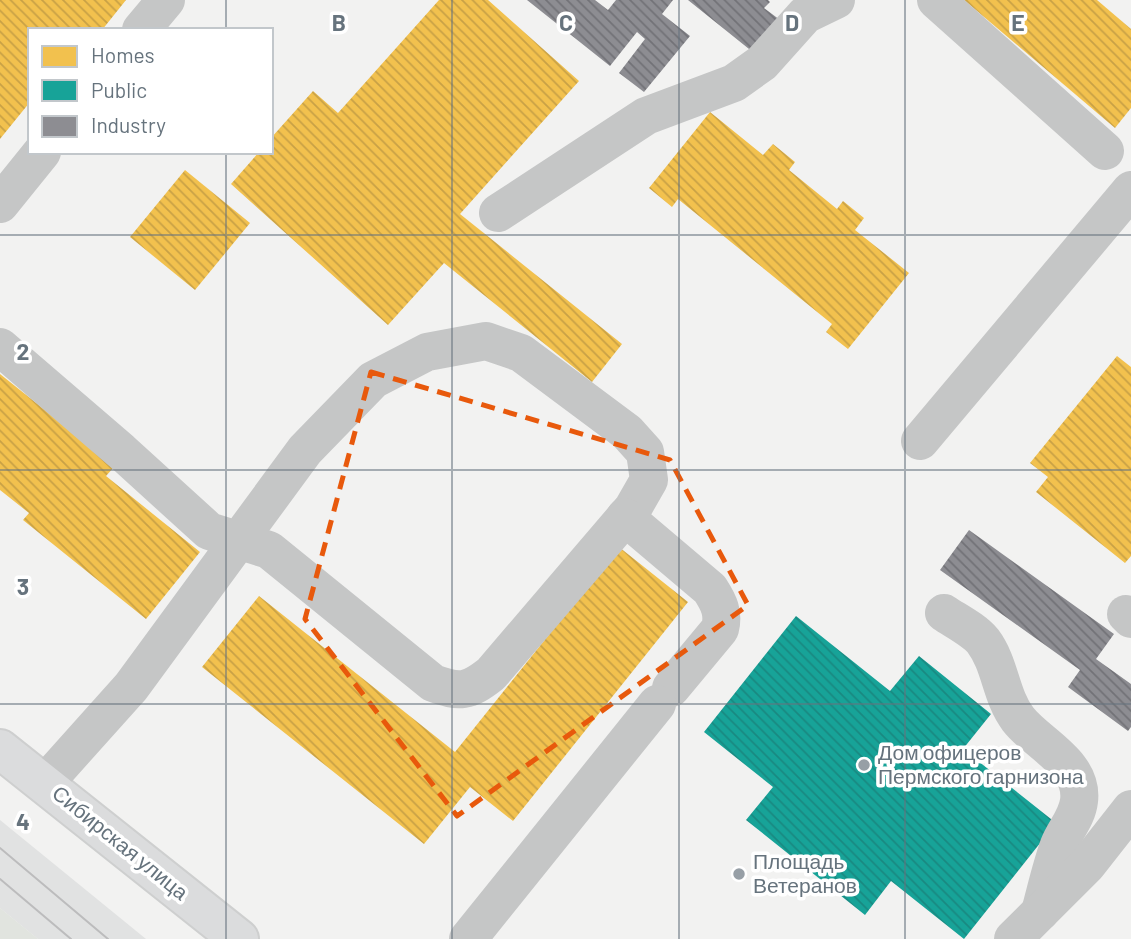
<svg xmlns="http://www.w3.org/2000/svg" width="1131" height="939" viewBox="0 0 1131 939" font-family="Barlow,sans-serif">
  <defs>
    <pattern id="homes-back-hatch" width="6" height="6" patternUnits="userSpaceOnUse" patternTransform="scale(1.75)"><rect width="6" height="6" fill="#f2c14e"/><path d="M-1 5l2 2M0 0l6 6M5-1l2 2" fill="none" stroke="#c8a146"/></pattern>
    <pattern id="public-back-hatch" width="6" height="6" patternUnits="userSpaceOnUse" patternTransform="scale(1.75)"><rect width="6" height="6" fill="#17a398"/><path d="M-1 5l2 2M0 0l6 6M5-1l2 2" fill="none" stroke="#198981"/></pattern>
    <pattern id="industry-back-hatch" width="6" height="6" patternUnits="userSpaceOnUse" patternTransform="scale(1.75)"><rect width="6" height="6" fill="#8d8d92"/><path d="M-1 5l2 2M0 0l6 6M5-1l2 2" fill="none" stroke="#727277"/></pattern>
  </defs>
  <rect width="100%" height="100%" fill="#f2f2f1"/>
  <path fill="#e1e2e2" d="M 0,820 L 146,939 L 38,939 L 0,908 Z"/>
  <path fill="#e1e4df" d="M 0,908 L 38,939 L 0,939 Z"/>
  <g fill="url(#homes-back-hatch)">
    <path d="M 0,0 L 126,0 L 102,30 L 30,30 L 30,102 L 0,139 Z"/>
    <path d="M 439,0 L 488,0 L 579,81 L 460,214 L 622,344 L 592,382 L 444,263 L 388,325 L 231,184 L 259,152 L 271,152 L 271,138 L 313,91 L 338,113 Z"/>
    <path d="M 964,0 L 1097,0 L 1131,29 L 1131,108 L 1115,128 Z"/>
    <path d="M 710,112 L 763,155 L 773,144 L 795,162 L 789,170 L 837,209 L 843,201 L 864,218 L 855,230 L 909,273 L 848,349 L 826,332 L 832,324 L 678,199 L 672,207 L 649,188 Z"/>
    <path d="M 185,170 L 250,223 L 195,290 L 130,237 Z"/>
    <path d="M 1117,356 L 1131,367 L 1131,556 L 1125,563 L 1036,492 L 1048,477 L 1030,463 Z"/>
    <path d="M 0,374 L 115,466 L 106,476 L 200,552 L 146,619 L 23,520 L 29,513 L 0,490 Z"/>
    <path d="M 619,547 L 688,602 L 513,821 L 470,787 L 424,844 L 202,667 L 259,596 L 455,752 Z"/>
  </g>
  <path fill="url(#public-back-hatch)" d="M 796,616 L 890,691 L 919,656 L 991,714 L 963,749 L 1056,823 L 964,939 L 891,881 L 865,915 L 746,820 L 773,787 L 704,732 Z"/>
  <g fill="url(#industry-back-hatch)">
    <path d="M 527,0 L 595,0 L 608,10 L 616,0 L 673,0 L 662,14 L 690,36 L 644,92 L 619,73 L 645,39 L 637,32 L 610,66 Z"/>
    <path d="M 688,0 L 768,0 L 770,2 L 764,8 L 780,20 L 754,53 Z"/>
    <path d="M 969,530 L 1114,634 L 1096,659 L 1131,684 L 1131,727 L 1128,731 L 1068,687 L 1080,670 L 940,570 Z"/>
  </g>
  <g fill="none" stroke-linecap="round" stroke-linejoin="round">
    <g stroke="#cecfcf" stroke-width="42">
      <path id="major" d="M 0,749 L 239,939"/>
    </g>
    <g stroke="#c5c6c6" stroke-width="38">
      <path d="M 936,0 L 1105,151"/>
      <path d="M 141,30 L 166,0"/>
      <path d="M 0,204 L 42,152"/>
      <path d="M 498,213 L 646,116 L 734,83 L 762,63 L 805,15 L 836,0"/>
      <path d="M 0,347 L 121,451 L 209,531 L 269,550 L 433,683 C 460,693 468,692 491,674 L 633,508 L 649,480 L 645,452 L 627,432 L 521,353 L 486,341 L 427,352 L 373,380 L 305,450 L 131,687 L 45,783"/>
      <path d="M 920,441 L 1131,190"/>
      <path d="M 625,517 L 710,589 C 719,603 724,613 720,629 L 671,688"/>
      <path d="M 944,613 C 956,621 974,630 983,641 C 1001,665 1000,695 1018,719 C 1037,744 1084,763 1079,801 C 1077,818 1065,830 1059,845 C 1051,867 1046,890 1040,912"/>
      <path d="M 1126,614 L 1131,619"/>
      <path d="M 468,939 L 657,704"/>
      <path d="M 1013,939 L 1087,865 L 1131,809"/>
    </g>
    <use href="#major" stroke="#dbdcdd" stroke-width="38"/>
    <g stroke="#bcbcbd" stroke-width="2">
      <path d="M 0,848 L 108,939"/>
      <path d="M 0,879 L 71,939"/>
    </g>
  </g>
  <path fill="none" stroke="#e8590c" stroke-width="5" stroke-dasharray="14 9" stroke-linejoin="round" d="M 371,372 L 670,460 L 748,605 L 457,816 L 305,619 Z"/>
  <path fill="none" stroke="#66737d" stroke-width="2" stroke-opacity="0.55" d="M 226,0 L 226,30M 452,0 L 452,939M 679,0 L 679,939M 905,0 L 905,939M 226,152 L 226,939M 0,235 L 1131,235M 0,470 L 1131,470M 0,704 L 1131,704"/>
  <g fill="#979fa6" stroke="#fff" stroke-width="2.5">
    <circle cx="864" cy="765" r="7"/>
    <circle cx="739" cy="874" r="7"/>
  </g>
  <g text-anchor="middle" stroke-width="7" stroke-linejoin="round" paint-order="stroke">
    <g font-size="21" fill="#66737d" stroke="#fff" text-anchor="start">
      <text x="878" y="760">Дом офицеров<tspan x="878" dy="24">Пермского гарнизона</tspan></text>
      <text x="753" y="869">Площадь<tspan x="753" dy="24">Ветеранов</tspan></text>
    </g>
    <g font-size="21" fill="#66737d" stroke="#fff">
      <text transform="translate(120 843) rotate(39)" y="7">Сибирская улица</text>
    </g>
  </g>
  <g font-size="23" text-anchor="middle" font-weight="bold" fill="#66737d" stroke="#fff" stroke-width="7" stroke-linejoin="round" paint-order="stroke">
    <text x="339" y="31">B</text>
    <text x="566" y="31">C</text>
    <text x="792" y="31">D</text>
    <text x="1018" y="31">E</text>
    <text x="23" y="360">2</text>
    <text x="23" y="595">3</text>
    <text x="23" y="830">4</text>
  </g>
  <rect x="28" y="28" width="245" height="126" fill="#ffffff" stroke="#c2c7cb" stroke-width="2"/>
  <rect x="42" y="46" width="35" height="21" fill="#f2c14e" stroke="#c2c7cb" stroke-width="2"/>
  <text x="91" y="63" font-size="21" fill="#66737d">Homes</text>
  <rect x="42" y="80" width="35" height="21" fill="#17a398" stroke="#c2c7cb" stroke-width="2"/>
  <text x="91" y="98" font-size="21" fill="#66737d">Public</text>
  <rect x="42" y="116" width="35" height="21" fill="#8d8d92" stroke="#c2c7cb" stroke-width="2"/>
  <text x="91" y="133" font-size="21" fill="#66737d">Industry</text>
</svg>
